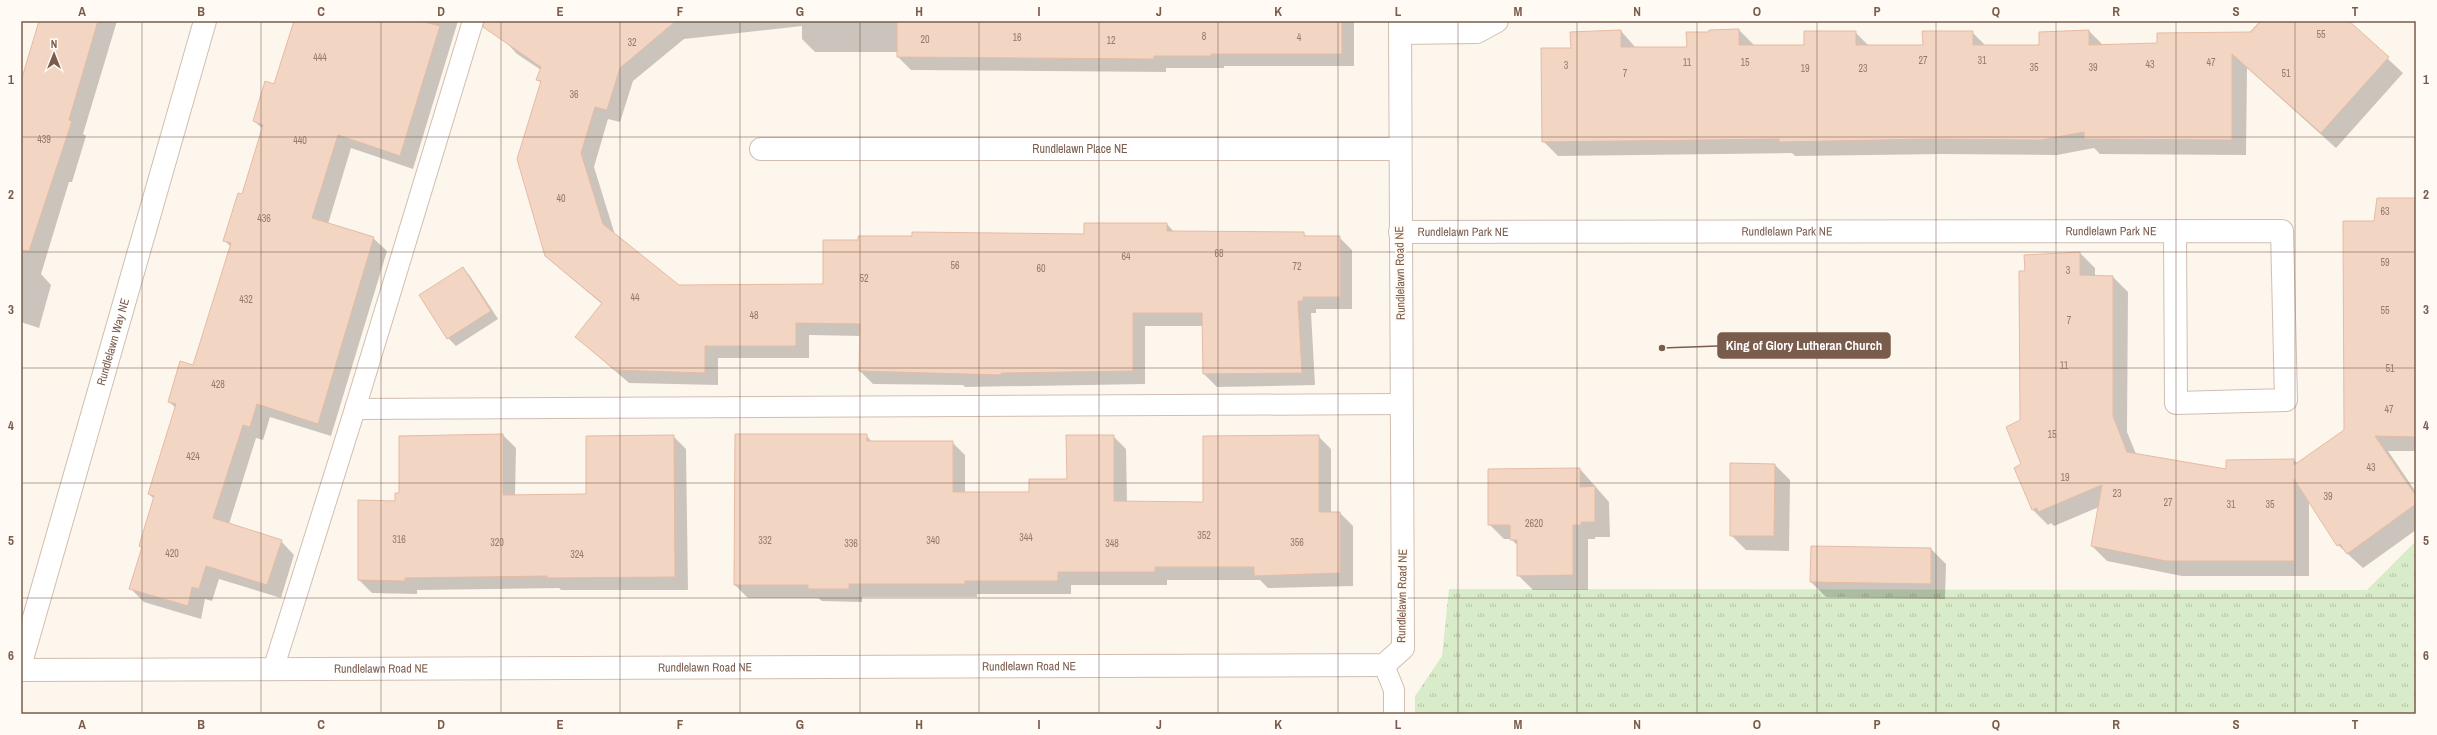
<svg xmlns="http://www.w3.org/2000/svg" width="2437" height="735" viewBox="0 0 2437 735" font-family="'Archivo Narrow',sans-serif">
  <defs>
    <pattern id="park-tufts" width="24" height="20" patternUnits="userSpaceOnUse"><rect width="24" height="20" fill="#d8ecc9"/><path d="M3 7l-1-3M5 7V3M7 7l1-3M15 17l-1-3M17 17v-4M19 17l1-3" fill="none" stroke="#b4c2a5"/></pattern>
  </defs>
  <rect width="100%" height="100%" fill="#fdf6ec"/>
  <path fill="url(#park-tufts)" d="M 2416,541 L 2416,714 L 1415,714 L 1415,696 L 1442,656 L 1449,589 L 2367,590 Z"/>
  <g fill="#0003">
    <path d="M 40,21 L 117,21 L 83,134 L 86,136 L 72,182 L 69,182 L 41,274 L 51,285 L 39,328 L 21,322 L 21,84 Z"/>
    <path d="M 295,21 L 458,21 L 413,169 L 351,148 L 328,224 L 373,238 L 387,251 L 331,436 L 270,417 L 263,440 L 256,438 L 229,524 L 281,541 L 294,555 L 281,598 L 219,579 L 212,601 L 205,599 L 201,619 L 144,602 L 130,588 L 142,549 L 140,546 L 154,499 L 149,494 L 176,408 L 169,402 L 194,367 L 231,247 L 225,241 L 242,195 L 263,129 L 254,121 L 275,86 Z"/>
    <path d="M 509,21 L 1354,21 L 1354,66 L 1224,66 L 1224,68 L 1166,68 L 1166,72 L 911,70 L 898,57 L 898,52 L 815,52 L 802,39 L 802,26 L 684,39 L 633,81 L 620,122 L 608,119 L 594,167 L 615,235 L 679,286 L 824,285 L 859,241 L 1085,235 L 1167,224 L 1174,232 L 1303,233 L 1307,237 L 1339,237 L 1352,250 L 1352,309 L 1316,309 L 1316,313 L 1311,313 L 1315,385 L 1217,387 L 1204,374 L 1203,326 L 1145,326 L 1145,384 L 965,387 L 963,385 L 873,384 L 860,371 L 861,336 L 809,335 L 809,358 L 718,358 L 718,385 L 629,383 L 576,337 L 602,304 L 545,256 L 541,83 L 538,80 L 541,70 L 517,54 L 504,40 Z"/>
    <path d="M 2260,21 L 2347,21 L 2403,73 L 2336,148 L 2247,68 L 2246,155 L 2100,154 L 2094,148 L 2057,155 L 1944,154 L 1795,156 L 1792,153 L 1558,156 L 1543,141 L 1572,49 L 1621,31 L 1636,48 L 1688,48 L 1710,33 L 1739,30 L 1754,45 L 1805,46 L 1855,32 L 1869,46 L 1924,46 L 1972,32 L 1986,46 L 2040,46 L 2089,31 L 2103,45 L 2158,44 L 2249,33 Z"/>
    <path d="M 2416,199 L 2416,451 L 2388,451 L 2416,492 L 2416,530 L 2363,568 L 2338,545 L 2309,500 L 2309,576 L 2182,576 L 2107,561 L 2092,546 L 2099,507 L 2054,526 L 2051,523 L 2048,525 L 2033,510 L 2015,468 L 2022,465 L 2021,421 L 2026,272 L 2080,253 L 2095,268 L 2095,276 L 2113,277 L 2128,292 L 2127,432 L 2136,454 L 2227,470 L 2294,460 L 2298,464 L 2345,431 L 2375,222 Z"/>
    <path d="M 463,268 L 470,276 L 498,319 L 456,346 L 448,338 Z"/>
    <path d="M 503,435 L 516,448 L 515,495 L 587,495 L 673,436 L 686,449 L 688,590 L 561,590 L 559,588 L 417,590 L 417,594 L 372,593 L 359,580 L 400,494 Z"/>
    <path d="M 866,435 L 872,442 L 952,442 L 965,455 L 965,493 L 1030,493 L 1068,480 L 1113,436 L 1126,449 L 1127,502 L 1204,503 L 1318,436 L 1331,449 L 1331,513 L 1340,513 L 1353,526 L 1353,586 L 1268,588 L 1260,580 L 1167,580 L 1167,585 L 1071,585 L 1071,594 L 977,594 L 977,597 L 862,597 L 862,602 L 822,601 L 818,598 L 748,598 L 735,585 Z"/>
    <path d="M 1775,465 L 1790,480 L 1789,551 L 1746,550 L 1731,535 Z"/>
    <path d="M 1580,469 L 1609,502 L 1610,537 L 1595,537 L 1595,539 L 1588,539 L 1588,590 L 1533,590 L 1518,575 L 1518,546 L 1511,539 L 1504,539 L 1489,524 Z"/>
    <path d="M 1931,549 L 1946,564 L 1945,599 L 1826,597 L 1811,582 Z"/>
  </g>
  <g fill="#f3d5c3" stroke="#e6bba3">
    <path d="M 39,21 L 98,21 L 69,120 L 72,121 L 29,251 L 21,250 L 21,81 Z"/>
    <path d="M 294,21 L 421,21 L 440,26 L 400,156 L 338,135 L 312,218 L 374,237 L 318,424 L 257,404 L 250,427 L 243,425 L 213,518 L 282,540 L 267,585 L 206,566 L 199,589 L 192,587 L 188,606 L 129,589 L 142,547 L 139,546 L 154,496 L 148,494 L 176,404 L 168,402 L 180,361 L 193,365 L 231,243 L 223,241 L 238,193 L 242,194 L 263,125 L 253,121 L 265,81 L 274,84 Z"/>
    <path d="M 484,21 L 676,21 L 620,68 L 607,110 L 595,107 L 581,153 L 603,224 L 679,285 L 823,284 L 823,240 L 858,240 L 858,236 L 912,236 L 912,232 L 1084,234 L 1084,223 L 1167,223 L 1167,231 L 1304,232 L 1304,236 L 1340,236 L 1340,297 L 1303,297 L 1303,301 L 1298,301 L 1302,373 L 1203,374 L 1202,313 L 1133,313 L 1133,371 L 1001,373 L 1001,375 L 859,371 L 860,324 L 796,323 L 796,346 L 705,346 L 705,373 L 615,370 L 575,337 L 602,303 L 545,256 L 517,159 L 541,81 L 536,80 L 541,67 L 483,27 Z"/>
    <path d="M 897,21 L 1342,21 L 1342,54 L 1211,54 L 1211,56 L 1154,56 L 1154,59 L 897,57 Z"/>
    <path d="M 2261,21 L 2349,21 L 2389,57 L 2321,133 L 2232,54 L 2232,140 L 2084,139 L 2084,132 L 2041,140 L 1928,139 L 1779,142 L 1779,139 L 1542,142 L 1541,48 L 1571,48 L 1570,32 L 1621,30 L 1621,47 L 1687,47 L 1686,32 L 1709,32 L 1709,30 L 1739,29 L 1739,45 L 1804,45 L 1804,31 L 1856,31 L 1856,45 L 1923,45 L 1922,31 L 1973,31 L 1973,45 L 2039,45 L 2039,32 L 2089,30 L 2089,45 L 2157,43 L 2157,33 L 2251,32 Z"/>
    <path d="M 2377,198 L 2416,198 L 2416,437 L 2375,436 L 2416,496 L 2416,504 L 2347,554 L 2340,544 L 2337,546 L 2294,479 L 2294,561 L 2166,561 L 2091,546 L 2102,485 L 2038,512 L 2037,508 L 2032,510 L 2014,468 L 2021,464 L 2006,427 L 2020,420 L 2019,271 L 2025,271 L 2024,255 L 2080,252 L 2080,275 L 2113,276 L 2113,416 L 2127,452 L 2226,469 L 2226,460 L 2294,459 L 2294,465 L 2344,430 L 2343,221 L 2374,221 Z"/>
    <path d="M 463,267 L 491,311 L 447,339 L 419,295 Z"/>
    <path d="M 503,434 L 503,495 L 586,494 L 586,436 L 674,435 L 675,577 L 547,578 L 547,576 L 405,578 L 405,581 L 358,580 L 358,500 L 395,501 L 395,493 L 399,493 L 399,436 Z"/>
    <path d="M 735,434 L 867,434 L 867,441 L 953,441 L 953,492 L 1029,492 L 1029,479 L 1067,479 L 1066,435 L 1114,435 L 1114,501 L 1203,502 L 1203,436 L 1319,435 L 1319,512 L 1340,512 L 1340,573 L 1254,576 L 1254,567 L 1155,567 L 1155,572 L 1058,572 L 1058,581 L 965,581 L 965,584 L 849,584 L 849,589 L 808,589 L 808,585 L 734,585 Z"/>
    <path d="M 1730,463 L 1775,464 L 1774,536 L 1730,536 Z"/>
    <path d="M 1580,468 L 1580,487 L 1595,486 L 1595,522 L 1581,522 L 1581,525 L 1573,525 L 1573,575 L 1517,576 L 1517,540 L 1510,540 L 1510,525 L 1488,525 L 1488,469 Z"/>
    <path d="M 1811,546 L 1931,548 L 1931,584 L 1810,582 Z"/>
  </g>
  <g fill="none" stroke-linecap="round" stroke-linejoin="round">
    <g stroke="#d1beb0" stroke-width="22">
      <g id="lane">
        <path d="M 473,21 L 355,409 L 1402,404"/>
        <path d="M 1384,665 L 1394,690 L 1394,714"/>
        <path d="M 273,670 L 355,409"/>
      </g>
    </g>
    <g stroke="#d1beb0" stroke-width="24">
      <g id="street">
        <path d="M 1400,33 L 1477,32 L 1497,21"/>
        <path id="s1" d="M 761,149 L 1399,149"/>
        <path id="s2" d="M 1400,232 L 2282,231 L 2286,400 L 2176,403 L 2175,233"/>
        <path id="s3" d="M 21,663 L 205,21"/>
        <path id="s4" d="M 21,670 L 1384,665 L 1403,648 L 1400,21"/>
      </g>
    </g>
    <use href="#lane" stroke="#fff" stroke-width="20"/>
    <use href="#street" stroke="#fff" stroke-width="22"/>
  </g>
  <path fill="none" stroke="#7a5c4d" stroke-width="1" stroke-opacity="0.55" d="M 142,21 L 142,714M 261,21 L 261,714M 381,21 L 381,714M 501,21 L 501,714M 620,21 L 620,714M 740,21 L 740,714M 860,21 L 860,714M 979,21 L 979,714M 1099,21 L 1099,714M 1218,21 L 1218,714M 1338,21 L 1338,714M 1458,21 L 1458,714M 1577,21 L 1577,714M 1697,21 L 1697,714M 1817,21 L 1817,714M 1936,21 L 1936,714M 2056,21 L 2056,714M 2176,21 L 2176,714M 2295,21 L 2295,714M 21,137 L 2416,137M 21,252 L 2416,252M 21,368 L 2416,368M 21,483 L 2416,483M 21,598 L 2416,598"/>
  <g text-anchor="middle" stroke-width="4" stroke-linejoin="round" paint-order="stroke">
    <g font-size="10" fill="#987a6a">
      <text x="2321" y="38">55</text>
      <text x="1204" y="40">8</text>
      <text x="1017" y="41">16</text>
      <text x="1299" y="41">4</text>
      <text x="925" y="43">20</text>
      <text x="1111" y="44">12</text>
      <text x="632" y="46">32</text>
      <text x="320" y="61">444</text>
      <text x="1923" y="64">27</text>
      <text x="1982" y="64">31</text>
      <text x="1687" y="66">11</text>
      <text x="1745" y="66">15</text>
      <text x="2211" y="66">47</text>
      <text x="2150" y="68">43</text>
      <text x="1566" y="69">3</text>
      <text x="2034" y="71">35</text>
      <text x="2093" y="71">39</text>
      <text x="1805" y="72">19</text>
      <text x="1863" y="72">23</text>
      <text x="1625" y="77">7</text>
      <text x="2286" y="77">51</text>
      <text x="574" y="98">36</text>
      <text x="44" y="143">439</text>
      <text x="300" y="144">440</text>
      <text x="561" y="202">40</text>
      <text x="2385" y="215">63</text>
      <text x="264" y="222">436</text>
      <text x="1219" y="257">68</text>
      <text x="1126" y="260">64</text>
      <text x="2385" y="266">59</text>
      <text x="955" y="269">56</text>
      <text x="1297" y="270">72</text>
      <text x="1041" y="272">60</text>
      <text x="2068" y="274">3</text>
      <text x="864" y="282">52</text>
      <text x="635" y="301">44</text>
      <text x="246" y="303">432</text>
      <text x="2385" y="314">55</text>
      <text x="754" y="319">48</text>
      <text x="2069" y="324">7</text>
      <text x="2064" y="369">11</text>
      <text x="2390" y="372">51</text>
      <text x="218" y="388">428</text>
      <text x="2389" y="413">47</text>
      <text x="2052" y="438">15</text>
      <text x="193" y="460">424</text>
      <text x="2371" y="471">43</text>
      <text x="2065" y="481">19</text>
      <text x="2117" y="497">23</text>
      <text x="2328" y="500">39</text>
      <text x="2168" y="506">27</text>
      <text x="2231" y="508">31</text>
      <text x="2270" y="508">35</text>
      <text x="1534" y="527">2620</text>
      <text x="1204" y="539">352</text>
      <text x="1026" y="541">344</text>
      <text x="399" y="543">316</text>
      <text x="765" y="544">332</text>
      <text x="933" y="544">340</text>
      <text x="497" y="546">320</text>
      <text x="1297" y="546">356</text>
      <text x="851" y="547">336</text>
      <text x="1112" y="547">348</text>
      <text x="172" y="557">420</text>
      <text x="577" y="558">324</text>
    </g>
    <g font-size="12" fill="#7a5c4d" stroke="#fffaf3">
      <text dy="4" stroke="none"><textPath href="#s1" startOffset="319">Rundlelawn Place NE</textPath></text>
      <text dy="4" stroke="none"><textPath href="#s2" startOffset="63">Rundlelawn Park NE</textPath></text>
      <text dy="4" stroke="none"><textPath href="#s2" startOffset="711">Rundlelawn Park NE</textPath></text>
      <text dy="4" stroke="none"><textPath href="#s2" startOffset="387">Rundlelawn Park NE</textPath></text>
      <text transform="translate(1400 273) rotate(-91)" y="4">Rundlelawn Road NE</text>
      <text dy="4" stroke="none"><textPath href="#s3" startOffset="334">Rundlelawn Way NE</textPath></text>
      <text transform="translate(1402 596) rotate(-89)" y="4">Rundlelawn Road NE</text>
      <text dy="4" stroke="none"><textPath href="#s4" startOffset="1008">Rundlelawn Road NE</textPath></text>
      <text dy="4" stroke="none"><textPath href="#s4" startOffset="684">Rundlelawn Road NE</textPath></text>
      <text dy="4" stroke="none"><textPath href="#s4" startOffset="360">Rundlelawn Road NE</textPath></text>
    </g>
  </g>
  <path fill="none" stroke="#7a5c4d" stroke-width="1.5" d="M1662 348L1718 346"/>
  <circle fill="#7a5c4d" stroke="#fffaf3" stroke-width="1.5" cx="1662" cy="348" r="4"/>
  <rect fill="#7a5c4d" stroke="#7a5c4d" stroke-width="1.5" x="1718" y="333" width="172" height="25" rx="4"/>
  <g font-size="13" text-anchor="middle" font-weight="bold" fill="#fff">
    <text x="1804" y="350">King of Glory Lutheran Church</text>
  </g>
  <rect width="2437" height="735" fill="none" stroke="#fffaf3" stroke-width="44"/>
  <g transform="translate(54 54)" stroke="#fffaf3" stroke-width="3" paint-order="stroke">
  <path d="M0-3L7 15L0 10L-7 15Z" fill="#7a5c4d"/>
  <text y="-6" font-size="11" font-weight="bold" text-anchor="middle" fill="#7a5c4d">N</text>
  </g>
  <rect x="22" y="22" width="2393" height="691" fill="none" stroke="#7a5c4d" stroke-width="1.5"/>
  <g font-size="13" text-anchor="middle" font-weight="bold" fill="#7a5c4d">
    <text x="82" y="16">A</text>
    <text x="201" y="16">B</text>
    <text x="321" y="16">C</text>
    <text x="441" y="16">D</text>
    <text x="560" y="16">E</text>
    <text x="680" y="16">F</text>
    <text x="800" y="16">G</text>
    <text x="919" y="16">H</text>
    <text x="1039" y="16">I</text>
    <text x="1159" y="16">J</text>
    <text x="1278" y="16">K</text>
    <text x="1398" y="16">L</text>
    <text x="1518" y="16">M</text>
    <text x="1637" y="16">N</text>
    <text x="1757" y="16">O</text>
    <text x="1877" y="16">P</text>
    <text x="1996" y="16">Q</text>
    <text x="2116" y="16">R</text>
    <text x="2236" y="16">S</text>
    <text x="2355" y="16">T</text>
    <text x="11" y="84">1</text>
    <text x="2426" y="84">1</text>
    <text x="11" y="199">2</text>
    <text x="2426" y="199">2</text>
    <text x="11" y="314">3</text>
    <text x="2426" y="314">3</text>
    <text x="11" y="430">4</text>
    <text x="2426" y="430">4</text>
    <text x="11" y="545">5</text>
    <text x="2426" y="545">5</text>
    <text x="11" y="660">6</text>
    <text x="2426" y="660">6</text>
    <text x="82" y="729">A</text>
    <text x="201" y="729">B</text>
    <text x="321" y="729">C</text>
    <text x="441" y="729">D</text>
    <text x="560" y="729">E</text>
    <text x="680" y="729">F</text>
    <text x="800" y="729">G</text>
    <text x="919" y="729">H</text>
    <text x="1039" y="729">I</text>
    <text x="1159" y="729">J</text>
    <text x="1278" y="729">K</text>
    <text x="1398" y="729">L</text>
    <text x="1518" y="729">M</text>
    <text x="1637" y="729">N</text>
    <text x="1757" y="729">O</text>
    <text x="1877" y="729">P</text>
    <text x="1996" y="729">Q</text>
    <text x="2116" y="729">R</text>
    <text x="2236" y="729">S</text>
    <text x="2355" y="729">T</text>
  </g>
</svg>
